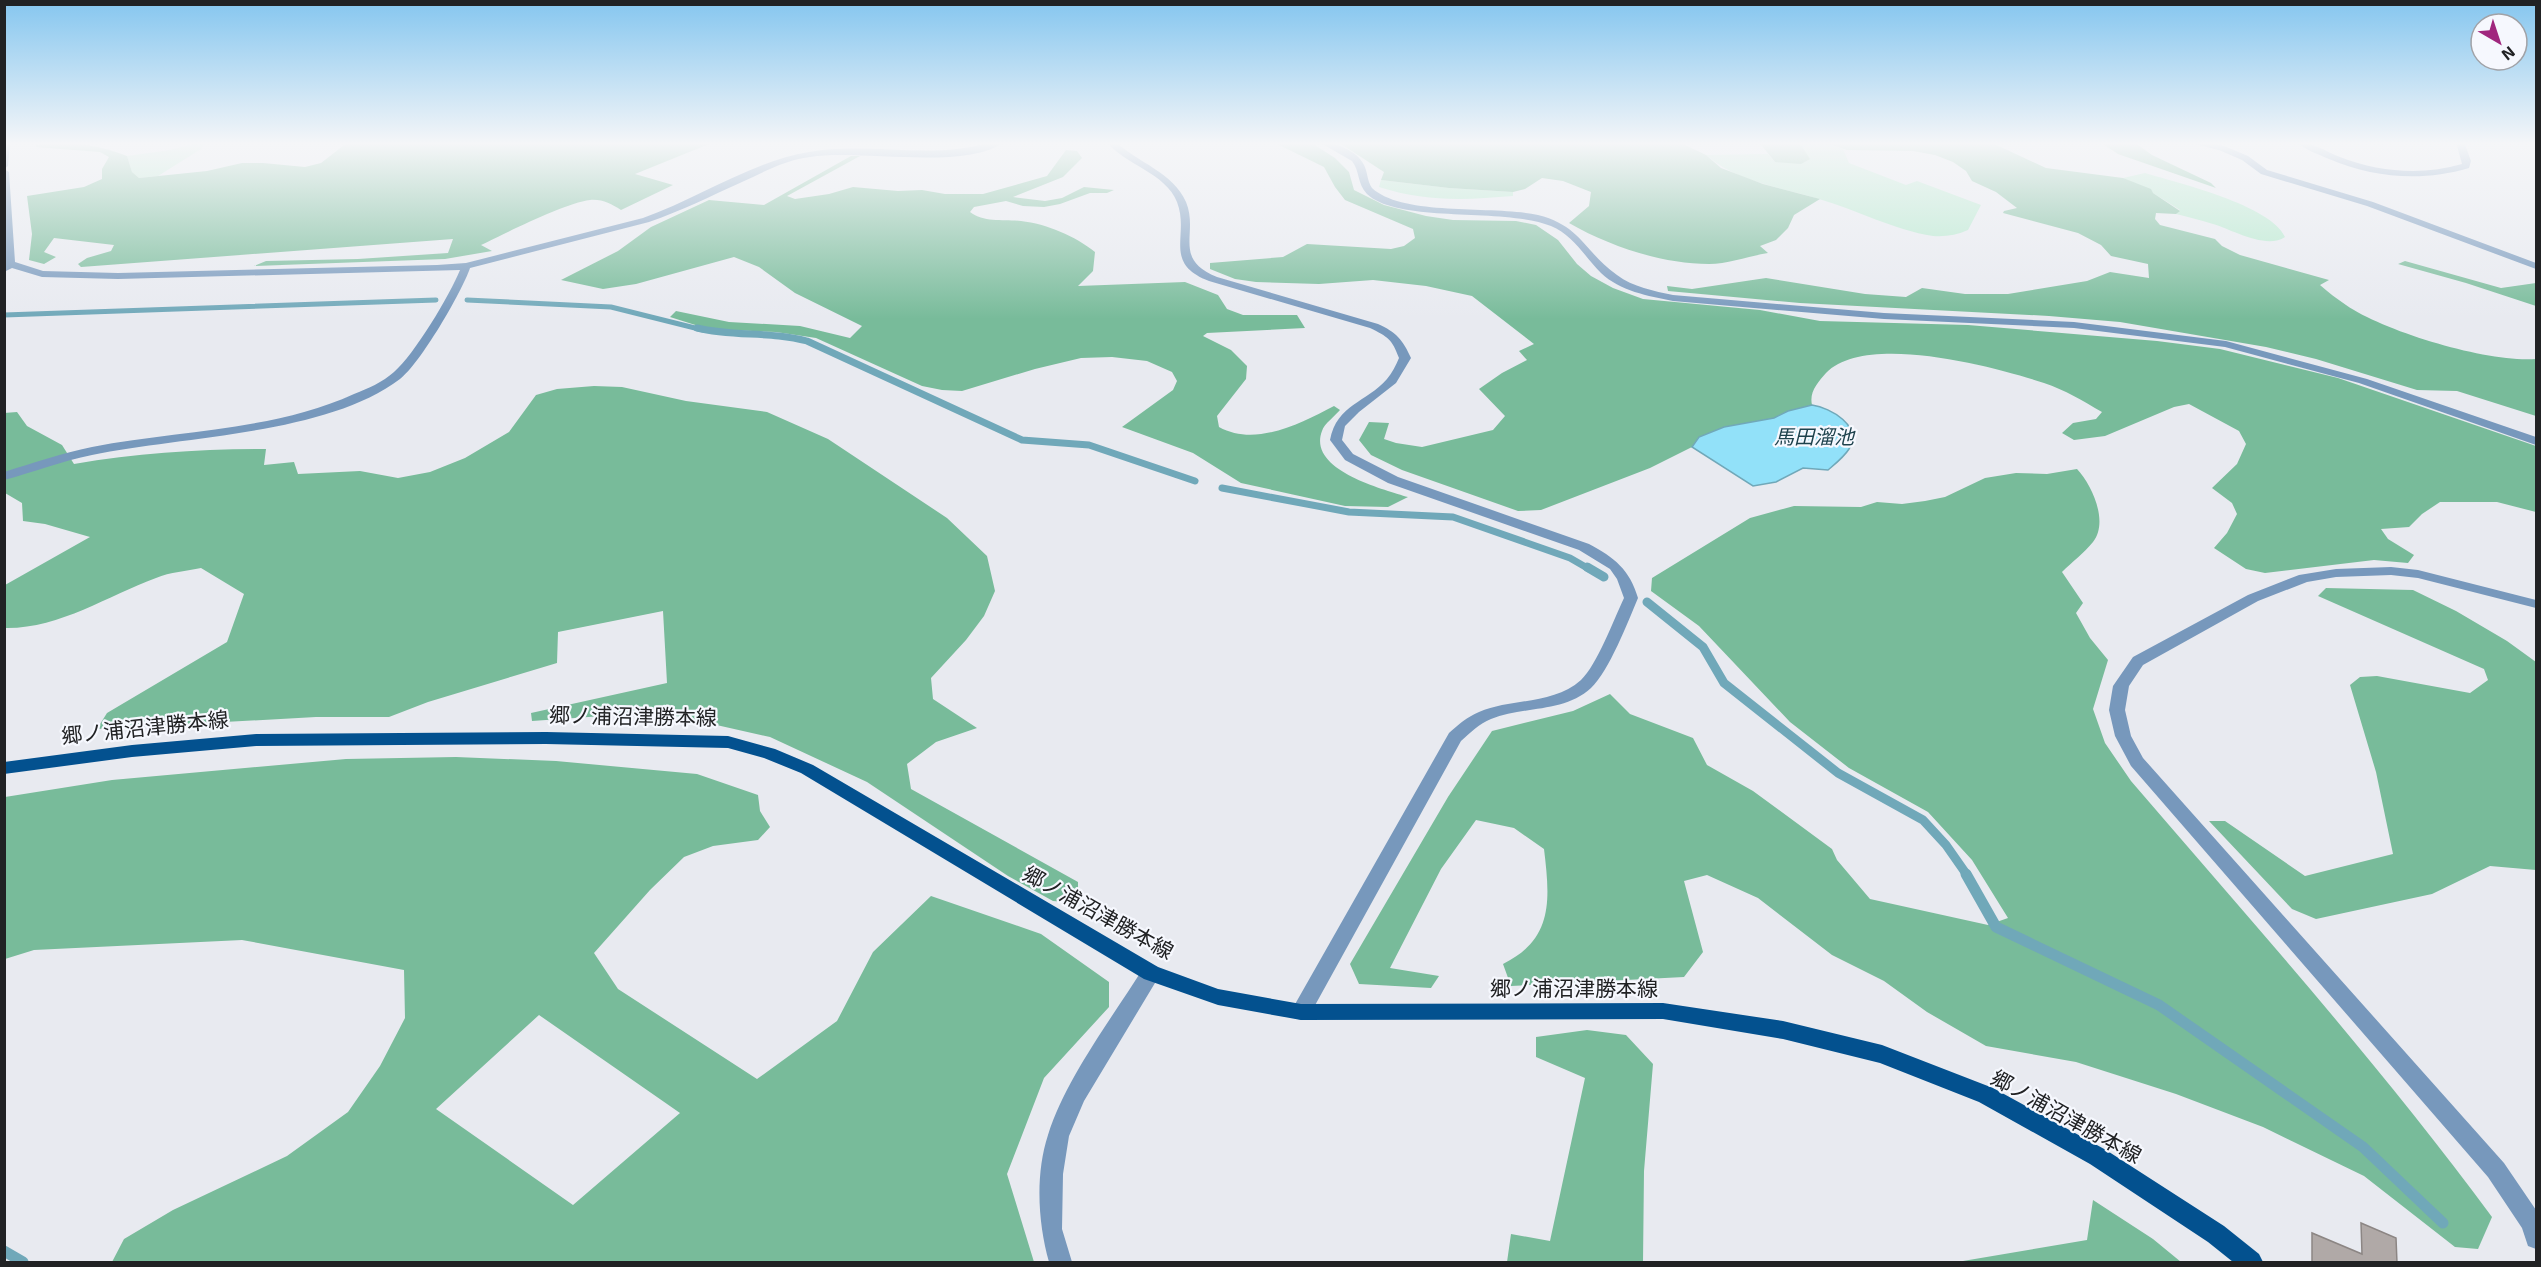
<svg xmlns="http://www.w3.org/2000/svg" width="2541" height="1267" viewBox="0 0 2541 1267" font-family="'Exo 2','Noto Sans JP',sans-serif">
  <rect width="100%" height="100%" fill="#e8eaf0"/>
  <g fill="#b3e8cc">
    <path d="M 201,142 L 205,142 L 201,149 L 158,176 L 139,178 L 132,172 L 127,156 L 170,150 Z"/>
    <path d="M 1799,142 L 1823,142 L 1843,149 L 1849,163 L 1906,185 L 1917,181 L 1981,205 L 1968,230 C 1957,235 1945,237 1933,236 C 1894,230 1857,210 1819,199 C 1780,187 1737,182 1706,155 L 1768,154 L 1775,162 L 1809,159 Z"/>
    <path d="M 2145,173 C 2178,183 2271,205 2285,237 C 2266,250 2231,229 2213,224 C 2201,220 2188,217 2176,214 L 2180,210 L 2153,193 L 2123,178 Z"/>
    <path d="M 1381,180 L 1449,188 L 1513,192 L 1513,196 C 1465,200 1426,202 1379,187 Z"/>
  </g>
  <g fill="#78bb9a" fill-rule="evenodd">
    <path d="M 348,142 L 714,142 L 635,174 L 673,185 L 621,210 C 611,204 603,199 590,200 C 565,203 506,233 481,245 L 492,251 L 445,259 L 254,266 L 266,261 L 358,259 L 448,253 L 453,239 L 81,267 L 78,264 L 87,258 L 111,251 L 114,245 L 54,238 L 44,252 L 56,257 L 44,264 L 29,260 L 32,234 L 27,196 L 84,187 L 102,179 L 102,169 L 109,157 L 100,152 L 36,147 L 36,145 C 73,142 92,143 127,156 L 132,172 L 139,178 L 207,171 L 242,163 L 263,163 L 305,167 L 321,163 Z"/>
    <path d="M 1273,142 L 1310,142 L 1335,158 L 1349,172 L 1354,190 L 1384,205 L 1426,216 L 1453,220 L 1516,221 L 1536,225 L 1558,240 L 1577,264 L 1591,276 L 1613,288 L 1643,299 L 1760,310 L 1820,321 L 1968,325 L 2157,341 L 2220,349 L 2338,378 L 2536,446 L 2536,512 L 2497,502 L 2440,502 L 2422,514 L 2409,527 L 2381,529 L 2388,539 L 2414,555 L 2408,563 L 2374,560 L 2265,573 L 2246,569 L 2214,548 L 2227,533 L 2237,514 L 2232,503 L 2212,488 L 2237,464 L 2246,444 L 2239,431 L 2189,404 L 2174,407 L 2105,436 L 2074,440 L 2062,433 L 2073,423 L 2096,419 L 2102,412 C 2083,401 2065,390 2044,383 C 1995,367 1866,332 1826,373 C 1818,382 1809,392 1812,405 L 1788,411 L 1774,418 L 1724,427 L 1699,437 L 1692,447 L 1650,468 L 1541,510 L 1518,511 L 1402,470 L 1371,455 L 1359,440 L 1369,422 L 1389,423 L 1384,439 L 1396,443 L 1422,447 L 1493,430 L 1505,416 L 1479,389 L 1502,373 L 1527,360 L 1519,351 L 1534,344 L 1472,296 L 1426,286 L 1373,280 L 1319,284 L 1256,282 L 1235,279 L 1210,269 L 1210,263 L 1283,257 L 1307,244 L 1391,249 L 1404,246 L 1415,238 L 1413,229 L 1345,200 L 1335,187 L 1324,167 Z"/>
    <path d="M 1338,142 L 1679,142 L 1706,155 L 1721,168 L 1763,184 L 1820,199 L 1794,215 L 1788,228 L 1776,240 L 1760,246 L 1768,253 C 1749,256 1728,264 1709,264 C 1662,264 1609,246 1569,223 L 1589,206 L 1591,192 L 1563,181 L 1542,178 L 1525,189 L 1513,192 L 1449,188 L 1381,180 L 1384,172 Z"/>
    <path d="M 1759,142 L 1799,142 L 1810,159 L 1801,164 L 1775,162 Z"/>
    <path d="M 1823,142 L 1990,142 L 2046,168 L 2123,178 L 2151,189 L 2153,193 L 2180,211 L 2176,214 L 2156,213 L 2155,219 L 2160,225 L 2215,239 L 2222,246 L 2240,255 L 2329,280 L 2320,285 C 2328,292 2337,299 2346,305 C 2385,332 2489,363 2536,359 L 2536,416 L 2457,391 L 2417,390 L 2316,359 L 2266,347 L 2120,322 L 2049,316 L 1800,303 L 1668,291 L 1667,286 L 1692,289 L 1766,278 L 1865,294 L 1906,297 L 1922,288 L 1965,294 L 2008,294 L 2087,281 L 2110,272 L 2149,278 L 2148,264 L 2111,256 L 2101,245 L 2078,233 L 2003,213 L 2004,211 L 2017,208 L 1996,192 L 1972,181 L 1966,171 L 1953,162 L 1935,155 L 1913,151 L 1847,150 Z"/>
    <path d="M 2100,142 L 2134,142 L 2152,155 L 2211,183 L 2216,188 L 2118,154 Z"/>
    <path d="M 1066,150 L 1077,151 L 1082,158 L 1063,177 L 1013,197 L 1045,201 L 1062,198 L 1084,187 L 1114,190 L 1107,193 L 1090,193 L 1060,204 L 1044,207 L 1023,206 L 1006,201 L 974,207 L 970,212 C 984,223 1004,219 1021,221 C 1047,224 1075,236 1095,252 L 1093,271 L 1078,286 L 1185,282 L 1218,295 L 1227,309 L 1243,315 L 1297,315 L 1305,328 L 1207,333 L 1203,336 L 1231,350 L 1247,366 L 1246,379 L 1217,416 L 1219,427 C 1255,447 1300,424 1334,406 L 1340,410 C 1335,416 1324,424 1322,431 C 1307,470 1383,489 1408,497 L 1388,507 L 1345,506 L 1241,483 L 1193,453 L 1122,427 L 1173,390 L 1177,381 L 1172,372 L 1147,361 L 1112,357 L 1081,358 L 1035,369 L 962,391 L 942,390 L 922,386 L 816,338 L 776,332 L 708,329 L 670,317 L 676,311 L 729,322 L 800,326 L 850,338 L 862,326 L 795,293 L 759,267 L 734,257 L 636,284 L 603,289 L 561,280 L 618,251 L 651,227 L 709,200 L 764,205 L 851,156 L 860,156 L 787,196 L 795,199 L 829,194 L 853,187 L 898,191 L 922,190 L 945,194 L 983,194 L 1047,176 Z"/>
    <path d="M 2405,261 L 2501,288 L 2536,283 L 2536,306 L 2466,283 L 2398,264 Z"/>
    <path d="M 594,386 L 622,387 L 686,401 L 767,412 L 828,439 L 947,518 L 987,556 L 995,591 L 984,616 L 966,640 L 931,678 L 933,699 L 977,728 L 936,742 L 907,764 L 911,789 L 1078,882 L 1078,903 L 1053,901 L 1008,876 L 867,782 L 770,737 L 659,712 L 532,721 L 531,713 L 667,683 L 663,611 L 558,632 L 557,663 L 428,702 L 389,717 L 316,717 L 97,729 L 107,713 L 227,642 L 244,594 L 201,568 C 187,571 170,572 156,578 C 107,596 59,629 5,628 L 5,585 L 90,537 L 45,524 L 23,521 L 22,503 L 5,493 L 4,413 L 17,412 L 27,426 L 62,445 L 74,464 C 138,453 200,449 266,449 L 264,465 L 294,462 L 298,474 L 360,471 L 398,478 L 430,472 L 465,458 L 509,432 L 536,395 L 557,389 Z"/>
    <path d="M 2077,469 C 2092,485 2109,522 2093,542 C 2084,553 2072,562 2062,572 L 2083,603 L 2076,613 L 2090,638 L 2108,660 L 2093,709 L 2105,743 L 2131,781 C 2254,924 2380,1065 2492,1217 L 2478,1249 L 2455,1247 L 2364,1176 L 2263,1127 L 2176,1094 L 2076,1062 L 1986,1046 L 1927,1012 L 1884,981 L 1832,955 L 1758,898 L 1707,875 L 1684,881 L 1703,952 L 1684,977 L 1511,986 L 1503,964 C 1554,939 1550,899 1544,849 L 1514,828 L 1476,820 L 1441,869 L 1390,968 L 1439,976 L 1431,988 L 1359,984 L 1350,964 L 1448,797 L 1492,731 L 1573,711 L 1610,694 L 1630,714 L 1693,738 L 1707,765 L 1753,791 L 1832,849 L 1837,860 L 1870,899 L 1988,925 L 2008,918 L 1972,860 L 1928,812 L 1849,768 L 1790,722 L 1699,626 L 1651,591 L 1652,578 L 1750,518 L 1794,506 L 1861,507 L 1877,502 L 1902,504 L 1925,501 L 1945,497 L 1985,478 L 2016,473 L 2047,474 Z"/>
    <path d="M 2326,588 L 2413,590 L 2456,611 L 2507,641 L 2536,662 L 2536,870 L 2490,866 L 2432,894 L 2316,919 L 2292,909 L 2209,821 L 2225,821 L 2305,876 L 2393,854 L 2376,772 L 2350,685 L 2360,677 L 2377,676 L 2470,693 L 2488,680 L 2484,669 L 2318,596 Z"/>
    <path d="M 456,757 L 556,761 L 697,774 L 758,795 L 760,811 L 770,827 L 758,840 L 713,846 L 684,857 L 650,890 L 594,953 L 618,989 L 757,1079 L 837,1021 L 873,952 L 931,896 L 1041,934 L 1109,982 L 1109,1007 L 1044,1078 L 1007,1174 L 1034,1262 L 112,1262 L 124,1239 L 173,1210 L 287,1156 L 348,1112 L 380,1066 L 405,1018 L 404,970 L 242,940 L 34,950 L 5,959 L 5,797 L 112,780 L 346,759 ZM 539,1015 L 680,1113 L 573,1205 L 436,1109 Z"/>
    <path d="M 1587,1030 L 1626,1035 L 1653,1064 L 1644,1171 L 1643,1262 L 1507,1262 L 1511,1234 L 1550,1241 L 1585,1078 L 1536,1057 L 1536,1037 Z"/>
    <path d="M 2093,1200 L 2153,1239 L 2181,1262 L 1957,1262 L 2087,1240 Z"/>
  </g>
  <path fill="#92e1f9" stroke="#70a8b9" stroke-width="1.5" d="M 1812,405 C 1831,408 1863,426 1849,449 C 1844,457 1835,464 1828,470 L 1803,468 L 1776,482 L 1753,486 L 1692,447 L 1699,437 L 1724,427 L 1774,418 L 1788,411 Z"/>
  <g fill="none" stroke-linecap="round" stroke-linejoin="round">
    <g stroke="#70a8b9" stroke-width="5">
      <path d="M 467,300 L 611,307 L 703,330"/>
      <path d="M 4,315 L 436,300"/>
    </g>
    <g stroke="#70a8b9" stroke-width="7">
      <path d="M 697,328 C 733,337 771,331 807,341 L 1022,440 L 1089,445 L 1195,481"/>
      <path d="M 1222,488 L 1349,512 L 1453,517 L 1570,558 L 1589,569"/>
    </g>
    <g stroke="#70a8b9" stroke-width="9">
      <path d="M 1587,567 L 1604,577"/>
      <path d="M 1647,602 L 1703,647 L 1724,683 L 1838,773 L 1923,820 L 1946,845 L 1967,875"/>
    </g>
    <g stroke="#70a8b9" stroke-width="11">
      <path d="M 1966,874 L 1996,927 L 2159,1005 L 2363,1147 L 2443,1223"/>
      <path d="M 4,1251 L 23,1262"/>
    </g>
  </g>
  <path fill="#b0a9a7" stroke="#8c8684" stroke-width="1.5" d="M 2361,1223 L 2396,1238 L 2397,1263 L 2312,1263 L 2312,1233 L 2362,1254 Z"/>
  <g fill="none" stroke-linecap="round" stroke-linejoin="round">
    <g fill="#7798bc" fill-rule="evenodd">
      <path d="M 4,142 L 10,142 L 8,166 L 4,169 Z"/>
      <path d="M 991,142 L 1004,142 C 965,171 860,149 810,157 C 785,160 764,172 742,182 C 711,196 681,211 649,222 L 470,268 C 462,292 420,364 400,379 C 326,435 183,436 92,455 C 62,461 34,472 4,480 L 4,472 C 33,463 62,453 92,447 C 179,430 273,431 354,394 C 367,389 383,382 394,372 C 414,355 450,295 460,270 L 118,279 L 42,277 L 12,268 L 4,272 L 4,169 L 9,172 L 15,262 L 43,271 L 118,273 L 437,265 L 466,263 L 643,218 C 697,199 753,161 809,152 C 870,141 931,161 991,142 Z"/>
      <path d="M 1107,142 L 1116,142 C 1137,162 1174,173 1186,202 C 1199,233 1172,259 1217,277 L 1378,324 C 1396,332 1403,340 1411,358 L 1396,383 L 1359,412 L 1345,426 L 1342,440 L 1353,454 L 1398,477 L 1589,544 C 1614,557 1630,570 1638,598 C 1628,622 1609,671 1591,688 C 1564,713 1523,706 1491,719 C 1479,724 1471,732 1461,741 L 1308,1018 L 1301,1020 L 1294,1018 L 1291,1012 L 1294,1006 L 1449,733 C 1459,724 1467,717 1479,712 C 1512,698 1553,705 1581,680 C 1597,665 1614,619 1624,598 L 1617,579 L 1610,569 L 1579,550 L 1388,483 L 1345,460 L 1330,440 C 1337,404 1366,403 1387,379 C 1392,373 1396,365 1399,358 C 1392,339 1388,337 1370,328 L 1209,281 C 1162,263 1190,235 1177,202 C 1166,173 1125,165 1107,142 Z"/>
      <path d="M 1319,142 C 1334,142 1357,150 1364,165 C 1368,173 1367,181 1372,188 C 1403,217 1494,205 1538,215 C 1582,226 1585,253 1617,275 C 1633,287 1654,291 1673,295 L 1884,313 L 2074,322 L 2226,341 L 2367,379 L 2536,437 L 2536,445 L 2359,383 L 2225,347 L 2074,328 L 1884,319 L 1673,301 C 1648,296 1620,291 1601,273 C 1585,257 1573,235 1551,226 C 1504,207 1399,224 1367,194 C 1357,184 1360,171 1352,161 Z"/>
      <path d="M 2186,142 L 2203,142 L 2224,146 L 2248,156 L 2267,170 L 2373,202 L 2536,263 L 2536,269 L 2367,206 L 2261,174 L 2242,160 L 2219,150 Z"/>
      <path d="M 2297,142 C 2312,142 2325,151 2340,157 C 2379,172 2422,176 2462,164 L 2456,142 L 2464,142 L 2471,161 L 2469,168 C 2422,182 2374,178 2329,159 C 2318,154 2305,150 2297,142 Z"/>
      <path d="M 2391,567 L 2418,570 L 2536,600 L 2536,608 L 2418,578 L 2391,575 L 2336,577 L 2307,582 L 2258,601 L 2143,665 L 2129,686 L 2125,710 L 2131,736 L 2143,758 L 2504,1163 L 2536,1210 L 2536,1249 L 2528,1246 L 2522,1228 L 2488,1177 L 2131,766 L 2115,736 L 2109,710 L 2113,686 L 2133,657 L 2248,595 L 2299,575 L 2336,569 Z"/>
      <path d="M 1151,965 L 1158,967 L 1161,973 L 1084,1101 L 1069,1136 L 1063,1174 L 1062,1229 L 1072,1262 L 1049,1262 C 1038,1223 1035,1175 1048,1135 C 1066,1078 1112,1018 1144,967 Z"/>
    </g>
    <path fill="#03518f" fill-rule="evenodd" d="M 546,732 L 728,736 L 775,749 L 813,765 L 1158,967 L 1218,989 L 1301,1004 L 1663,1003 L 1783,1021 L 1882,1045 L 1993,1088 L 2106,1150 L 2224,1226 L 2259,1254 L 2263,1262 L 2233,1262 L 2208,1242 L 2090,1164 L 1979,1102 L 1880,1063 L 1783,1039 L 1663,1019 L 1301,1020 L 1218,1005 L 1144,979 L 801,773 L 764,758 L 728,748 L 546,744 L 256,746 L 132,757 L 4,774 L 4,762 L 132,745 L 256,734 Z"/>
  </g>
  <linearGradient id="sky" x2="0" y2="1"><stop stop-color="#85c6ef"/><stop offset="0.45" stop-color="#f5f6f8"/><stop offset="1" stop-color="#f5f6f8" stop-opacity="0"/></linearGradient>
  <rect width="2541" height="319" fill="url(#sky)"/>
  <g text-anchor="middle" stroke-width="4.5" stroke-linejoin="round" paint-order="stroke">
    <g font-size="20" font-style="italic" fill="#1e424d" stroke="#f6f8fe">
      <text x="1814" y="444">馬田溜池</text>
    </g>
    <g font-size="21" fill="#212224" stroke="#f6f8fe">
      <text transform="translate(633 717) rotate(1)" y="7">郷ノ浦沼津勝本線</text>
      <text transform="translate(145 728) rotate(-6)" y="7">郷ノ浦沼津勝本線</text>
      <text transform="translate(1098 913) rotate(29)" y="7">郷ノ浦沼津勝本線</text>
      <text x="1574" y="996">郷ノ浦沼津勝本線</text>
      <text transform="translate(2066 1117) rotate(29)" y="7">郷ノ浦沼津勝本線</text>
    </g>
  </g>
  <rect width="2541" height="1267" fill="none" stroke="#212224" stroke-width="12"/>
  <g transform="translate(2499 42) rotate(141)"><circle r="28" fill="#f6f8fe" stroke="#a1a2a7" stroke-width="1.5"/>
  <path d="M0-4.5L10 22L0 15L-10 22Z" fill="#a0277e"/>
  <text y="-9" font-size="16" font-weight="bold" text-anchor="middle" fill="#212224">N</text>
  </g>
</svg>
